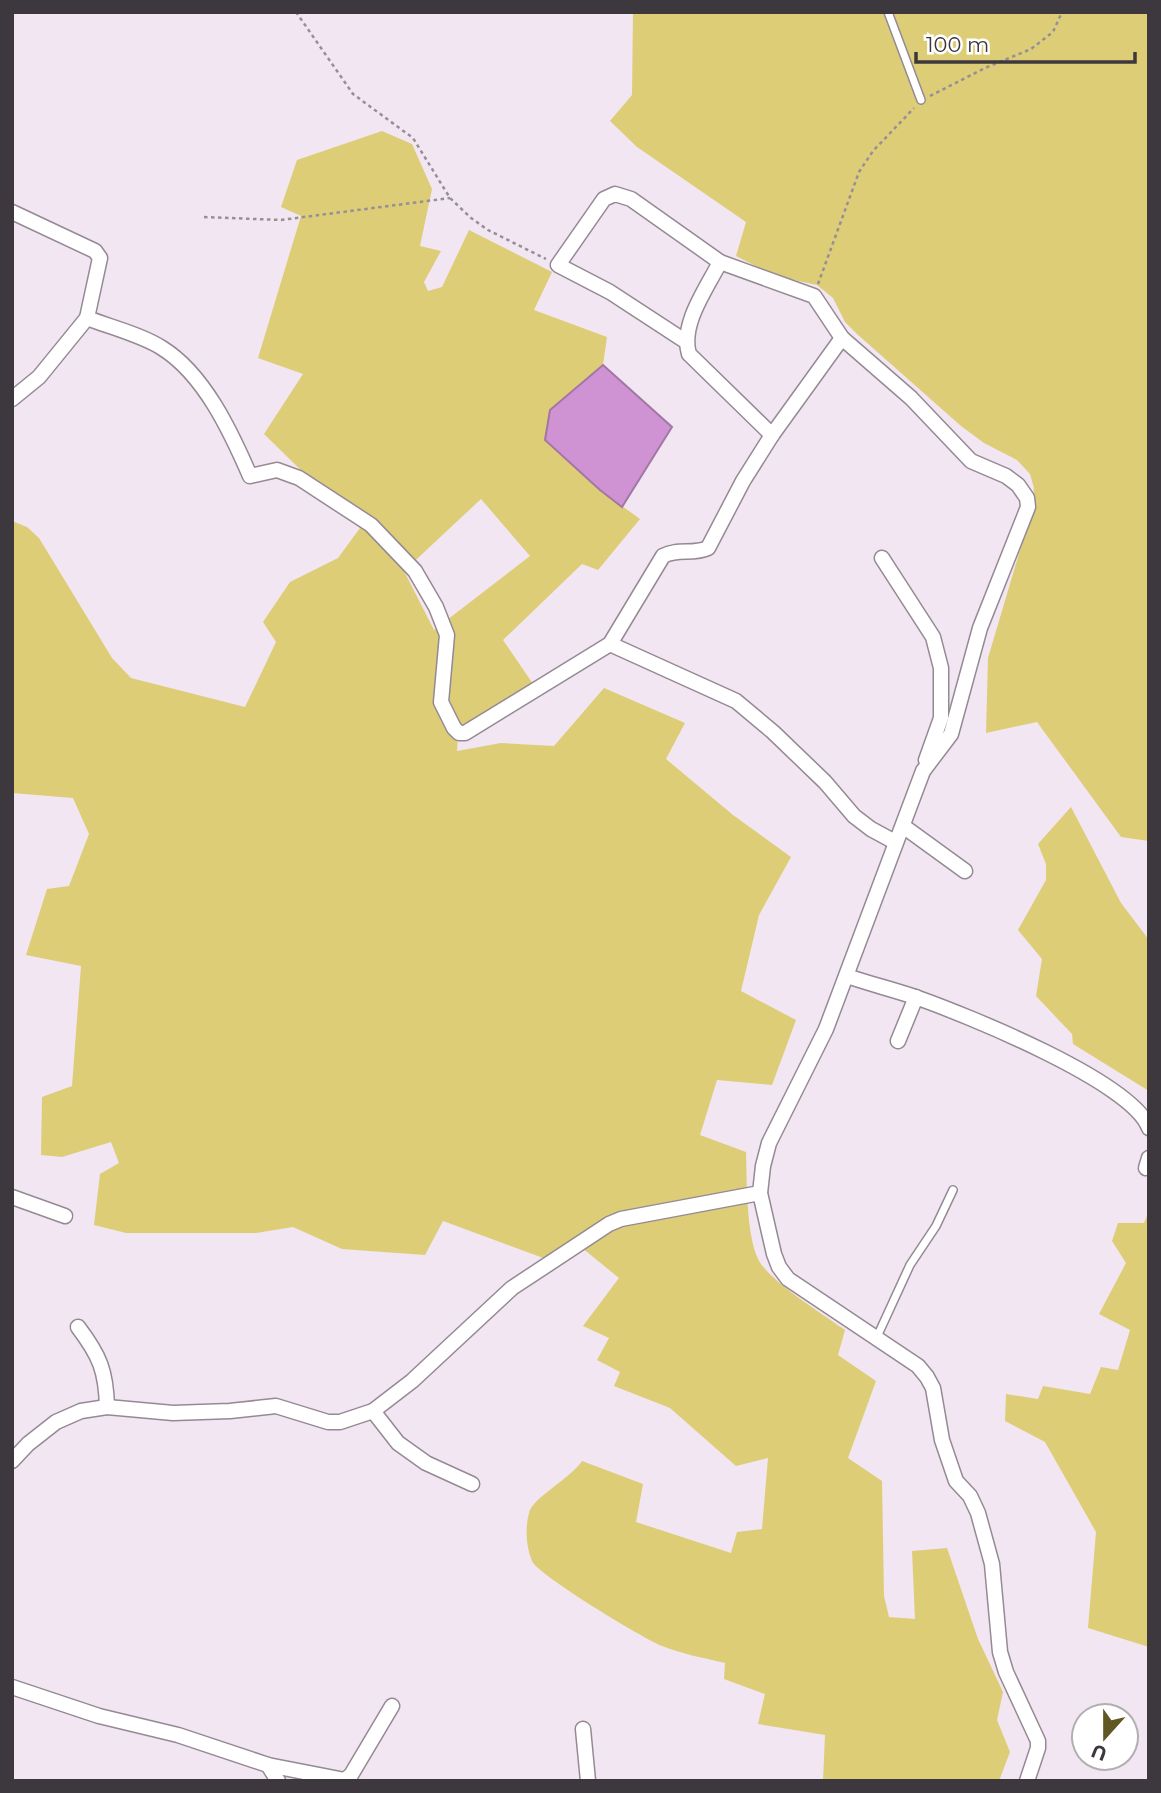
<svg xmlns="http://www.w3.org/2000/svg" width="1161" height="1793" viewBox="0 0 1161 1793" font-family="Montserrat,sans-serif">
  <rect width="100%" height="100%" fill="#f1e6f1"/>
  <g fill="#decd77" fill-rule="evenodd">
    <path d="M 633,12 L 1149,12 L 1149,841 L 1121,837 L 1037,722 L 986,733 L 988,658 L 1031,513 L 1034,488 L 1030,474 L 1017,460 L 984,443 L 961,426 L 857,334 L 845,322 L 833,298 L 817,285 L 775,276 L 736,256 L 746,222 L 637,147 L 610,121 L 632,95 Z"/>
    <path d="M 382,131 L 412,144 L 432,189 L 420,246 L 441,251 L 424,282 L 428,291 L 442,287 L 469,230 L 552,272 L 534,310 L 607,337 L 603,365 L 550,410 L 600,490 L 640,519 L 598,570 L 582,564 L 503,640 L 533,684 L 458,736 L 457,751 L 501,743 L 554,746 L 604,688 L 685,723 L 666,759 L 733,815 L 791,857 L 759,915 L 741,991 L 796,1020 L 772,1085 L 717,1080 L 700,1135 L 746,1152 C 747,1182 746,1233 758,1259 C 767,1279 825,1316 845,1330 L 838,1355 L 876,1381 L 848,1458 L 882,1481 L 884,1596 L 889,1617 L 915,1619 L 912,1551 L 947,1548 L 978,1639 L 1003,1692 L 997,1720 L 1010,1752 L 999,1781 L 823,1781 L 825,1735 L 758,1724 L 765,1694 L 724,1679 L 725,1663 C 704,1658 682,1654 662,1646 C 644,1639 538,1575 532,1561 C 526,1547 525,1528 529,1513 C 532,1498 570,1479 582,1461 L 643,1484 L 636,1522 L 731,1553 L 737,1532 L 762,1529 L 768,1458 L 736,1466 L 670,1408 L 614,1386 L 620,1372 L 597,1360 L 609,1338 L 583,1326 L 619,1278 L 576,1243 L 546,1259 L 443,1221 L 425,1255 L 342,1249 L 293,1227 L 256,1233 L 126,1233 L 94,1225 L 100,1174 L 119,1163 L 111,1142 L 62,1157 L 41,1155 L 42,1097 L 72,1086 L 81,966 L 26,955 L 47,889 L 69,886 L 89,834 L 73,798 L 12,793 L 12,521 L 27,527 L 39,538 L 112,658 L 131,678 L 245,707 L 276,642 L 263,622 L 290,582 L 338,558 L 360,528 L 264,434 L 303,374 L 258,358 L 301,216 L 281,207 L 297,160 ZM 481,499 L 530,556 L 434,630 L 404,571 Z"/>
    <path d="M 1071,807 L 1121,903 L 1149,940 L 1149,1091 L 1073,1044 L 1072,1034 L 1036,996 L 1042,959 L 1018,930 L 1046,880 L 1046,864 L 1038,844 Z"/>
    <path d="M 1149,1211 L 1149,1647 L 1088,1628 L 1096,1532 L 1045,1442 L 1005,1421 L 1006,1394 L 1038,1399 L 1043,1386 L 1090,1394 L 1101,1367 L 1118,1370 L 1130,1330 L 1099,1314 L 1126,1263 L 1112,1241 L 1118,1223 L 1144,1223 Z"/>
  </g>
  <path fill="#cf92d2" stroke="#a377a5" stroke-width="2" d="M 603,365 L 672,427 L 622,507 L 600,490 L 545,440 L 550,410 Z"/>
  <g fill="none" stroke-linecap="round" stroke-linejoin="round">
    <g stroke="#948a94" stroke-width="10">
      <g id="lane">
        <path d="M 888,12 L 921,100"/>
        <path d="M 876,1339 L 910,1265 L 936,1226 L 953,1190"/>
      </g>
    </g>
    <g stroke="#948a94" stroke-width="17">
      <g id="street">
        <path d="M 12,212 L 95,251 L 100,258 L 87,318 C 110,327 142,335 162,348 C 204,374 231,432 250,476 L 277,470 L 299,478 L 371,525 L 415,571 L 436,607 L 447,635 L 441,702 L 454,728 L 459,733 L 465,733 L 610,644 L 663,556 C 678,548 693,555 708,548 L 743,481 L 772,435 L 842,338"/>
        <path d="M 720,262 C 707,288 680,324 689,354 L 772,435"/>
        <path d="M 685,341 L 610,292 L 558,265 L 604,199 L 615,194 L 631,199 L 720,262 L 814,296 L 842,338 L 911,398 L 971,461 L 1006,476 L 1018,485 L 1027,498 L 1028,507 L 980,628 L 951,734 L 923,771 L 826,1029 L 769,1143 L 763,1166 L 760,1193 L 774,1254 L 779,1267 L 788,1279 L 918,1366 L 927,1377 L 933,1388 L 942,1440 L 956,1481 L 970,1496 L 978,1513 L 992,1564 L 1000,1652 L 1006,1672 L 1038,1741 L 1038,1748 L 1027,1781"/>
        <path d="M 12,399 L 39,377 L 87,318"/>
        <path d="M 882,558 L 933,637 L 941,668 L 941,718 L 926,760"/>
        <path d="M 610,644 L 736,701 L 773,732 L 825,782 L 854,816 L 871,829 L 895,842"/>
        <path d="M 903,826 L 965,871"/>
        <path d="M 847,976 C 870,984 895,990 918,998 C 966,1015 1133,1082 1149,1128"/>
        <path d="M 898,1041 L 916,997"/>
        <path d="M 1146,1168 L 1149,1158"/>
        <path d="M 12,1197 L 65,1216"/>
        <path d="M 78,1327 C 100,1356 106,1371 107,1407"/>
        <path d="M 373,1411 L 398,1443 L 426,1463 L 472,1484"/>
        <path d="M 12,1461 L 28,1444 L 56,1422 L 81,1411 L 107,1407 L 173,1413 L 230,1411 L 276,1406 L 328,1422 L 340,1422 L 373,1411 L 412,1381 L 512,1288 L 609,1224 L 621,1219 L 760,1193"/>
        <path d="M 12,1687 L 99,1716 L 178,1735 L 268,1765 L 278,1781"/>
        <path d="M 583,1729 L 588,1781"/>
        <path d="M 268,1765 L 345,1780 L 351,1775 L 392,1706"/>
      </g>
    </g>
    <g stroke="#978f97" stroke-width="2.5" stroke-dasharray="3.5 3.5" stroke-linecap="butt">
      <path d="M 296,12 L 353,94 L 413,138 L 450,198 L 471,218 L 488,230 L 546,259"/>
      <path d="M 930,96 L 985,68 L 1031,49 L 1053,32 L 1062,12"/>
      <path d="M 204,217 L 281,220 L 450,198"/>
      <path d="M 818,284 L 859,172 L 873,151 L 914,108"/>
    </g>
    <use href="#lane" stroke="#fff" stroke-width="7"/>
    <use href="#street" stroke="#fff" stroke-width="14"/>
  </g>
  <rect width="1161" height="1793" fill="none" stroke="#3d383d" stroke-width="28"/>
  <g transform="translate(1105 1737) rotate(201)"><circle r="33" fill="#ffffff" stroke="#b1afb1" stroke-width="2"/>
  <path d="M0-5L12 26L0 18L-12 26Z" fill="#615723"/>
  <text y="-10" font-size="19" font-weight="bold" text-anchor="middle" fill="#3d383d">U</text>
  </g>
  <path d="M916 52v10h219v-10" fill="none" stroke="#3d383d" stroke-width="3.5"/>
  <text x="926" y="52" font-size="21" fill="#3d383d" stroke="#ffffff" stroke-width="5" paint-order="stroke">100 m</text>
</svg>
